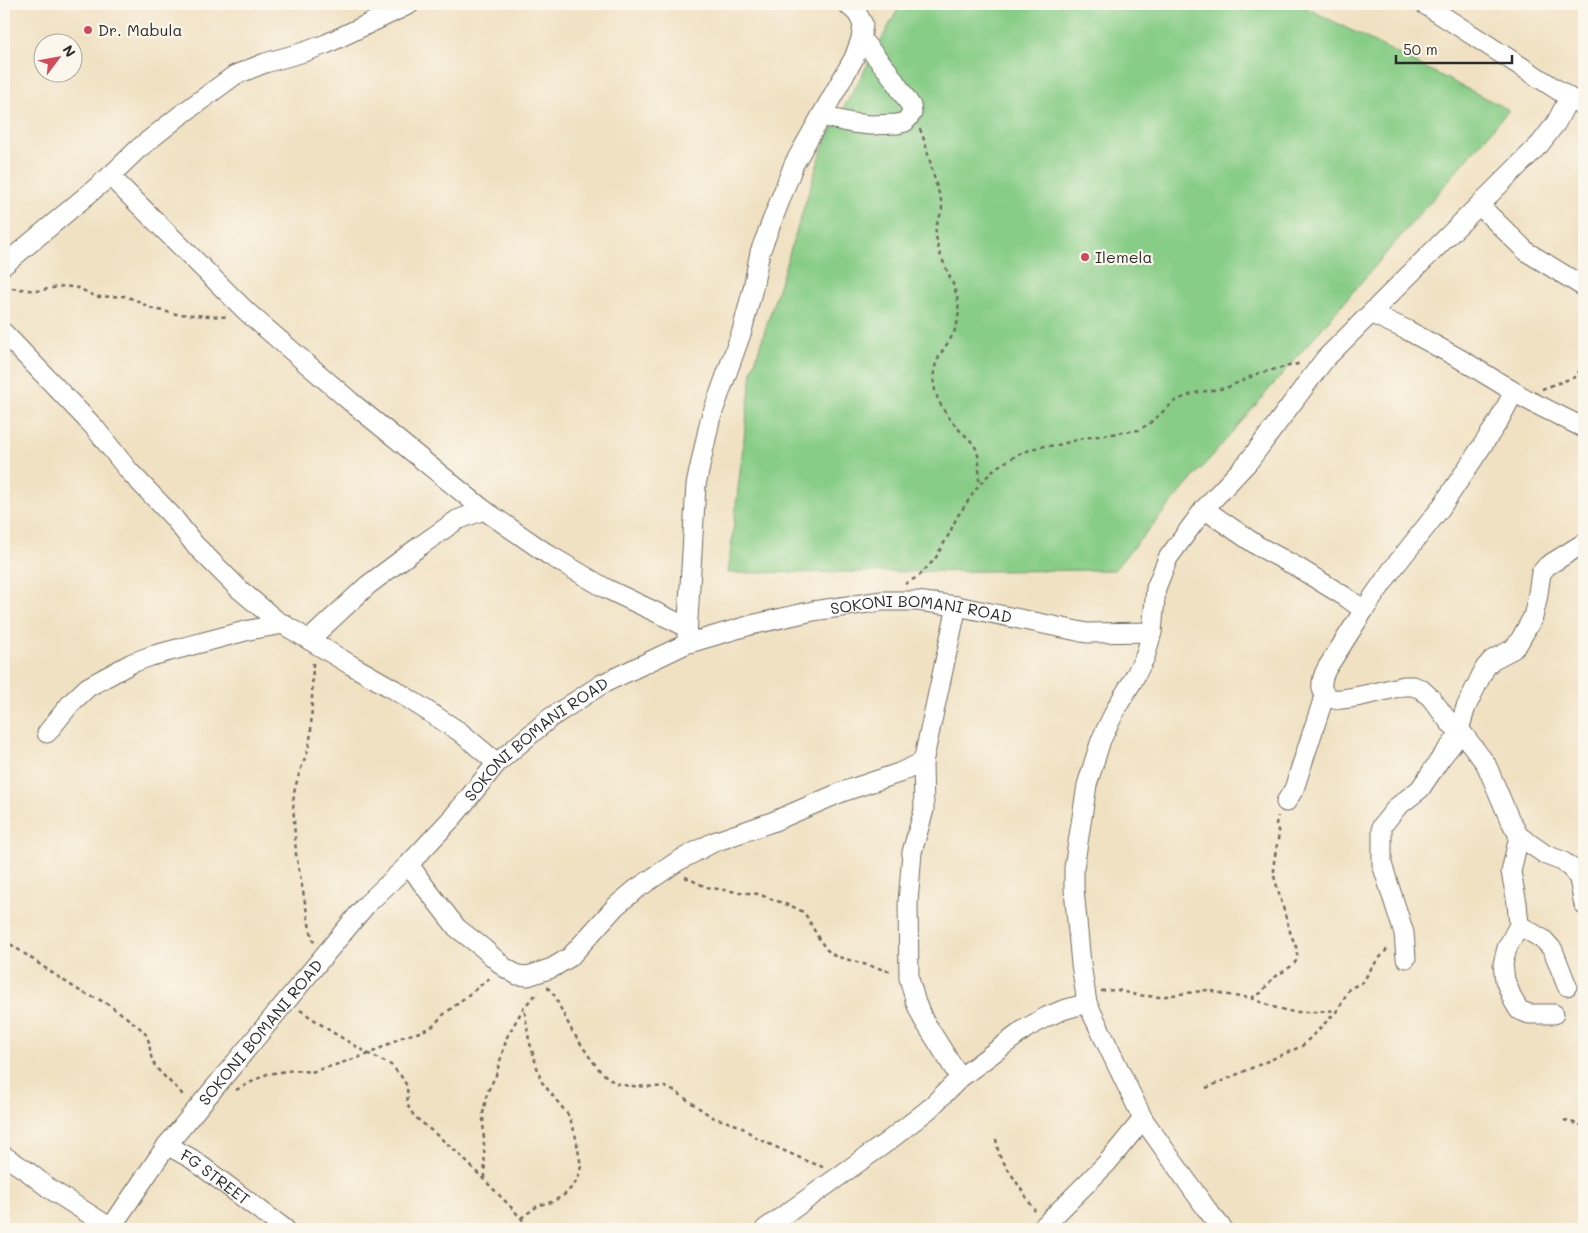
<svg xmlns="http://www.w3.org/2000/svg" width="1588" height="1233" viewBox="0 0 1588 1233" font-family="Mali,sans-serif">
  <rect width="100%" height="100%" fill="#fbf7ec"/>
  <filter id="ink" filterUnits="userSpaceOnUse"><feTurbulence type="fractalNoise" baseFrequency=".02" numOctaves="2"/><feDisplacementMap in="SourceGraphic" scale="10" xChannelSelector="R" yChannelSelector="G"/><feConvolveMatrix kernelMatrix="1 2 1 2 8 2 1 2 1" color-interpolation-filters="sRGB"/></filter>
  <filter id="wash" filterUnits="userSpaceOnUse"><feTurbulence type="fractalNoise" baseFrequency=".0096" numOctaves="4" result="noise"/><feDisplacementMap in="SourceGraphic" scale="20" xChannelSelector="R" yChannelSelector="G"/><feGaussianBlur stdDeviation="1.12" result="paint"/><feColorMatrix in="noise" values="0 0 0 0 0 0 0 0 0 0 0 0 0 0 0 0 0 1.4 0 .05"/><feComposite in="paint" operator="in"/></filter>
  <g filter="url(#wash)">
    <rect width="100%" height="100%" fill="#f0e1c2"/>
    <path fill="#88cd87" stroke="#5a7c59" d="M 901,4 L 1299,4 L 1509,110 L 1114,570 L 728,573 L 752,371 L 824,144 Z"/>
  </g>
  <g filter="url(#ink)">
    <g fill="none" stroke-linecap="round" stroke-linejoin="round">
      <g stroke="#706b60" stroke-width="21">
        <g id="minor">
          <path d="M 1424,4 L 1584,107"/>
          <path d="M 821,116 L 852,123 L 870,125 L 897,124 L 905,122 L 912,113 L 911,106 L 888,71 L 861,39"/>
          <path d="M 110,176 L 247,312 L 351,402 L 484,510 L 549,555 L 605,588 L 687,627"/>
          <path d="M 1480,206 L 1527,252 L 1584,287"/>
          <path d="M 4,265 L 110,176 L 138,149 L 178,117 L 235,75 L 265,63 L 304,52 L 326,44 L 410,4"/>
          <path d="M 1372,314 L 1407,330 L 1462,360 L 1526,399 L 1584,428"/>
          <path d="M 4,333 L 94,427 L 129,471 L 173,517 L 195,545 L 239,589 L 276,620 L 351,665 L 395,690 L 460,732 L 497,763"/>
          <path d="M 1514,392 L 1498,422 L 1440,509 L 1391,571 L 1364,610 L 1327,668 C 1321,679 1317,696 1334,699 C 1348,701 1389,689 1404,686 L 1413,686 L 1421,689 L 1431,698 L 1449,722 L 1464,735 L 1486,764 L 1509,818 L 1519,836 L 1511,872 L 1517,903 L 1519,925 L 1507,948 L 1503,964 L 1505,980 L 1513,1000 L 1519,1010 L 1529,1014 L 1554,1014"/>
          <path d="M 1204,509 L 1258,546 L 1297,567 L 1344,596 L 1364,610"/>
          <path d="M 957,606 L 923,762 L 924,810 L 912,852 L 908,903 L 909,978 L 916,1003 L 923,1019 L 960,1078"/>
          <path d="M 687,636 L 696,485 L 710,420 L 742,331 L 753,288 L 760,252 L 794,164 L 854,58 L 861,39 L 863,24 L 857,13 L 847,4"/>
          <path d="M 309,640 L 368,585 L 420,546 L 457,520 L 484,510"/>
          <path d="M 47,733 L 71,703 L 88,687 L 132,663 L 151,656 L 249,630 L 284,624"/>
          <path d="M 1286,802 L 1294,789 L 1325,694"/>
          <path d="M 1519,836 L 1546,855 L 1562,861 L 1572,868 L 1579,879 L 1584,905"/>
          <path d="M 409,864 L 422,883 L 457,928 L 483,948 L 504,967 L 517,975 L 528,976 L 552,968 L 570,957 L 616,906 L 635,890 L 678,861 L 714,842 L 772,822 L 842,792 L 899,773 L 923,762"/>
          <path d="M 1519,925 L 1544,940 L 1553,950 L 1567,986"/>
          <path d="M 1406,958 L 1404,933 L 1382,864 L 1382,826 L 1397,807 L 1420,789 L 1441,758 L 1456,739 L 1466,707 L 1485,668 L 1492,660 L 1513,649 L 1519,642 L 1533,617 L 1537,600 L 1541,573 L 1547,566 L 1584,543"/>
          <path id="s1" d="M 167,1145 L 192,1159 L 285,1229"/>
          <path d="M 4,1156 L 27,1171 L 50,1189 L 111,1228"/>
          <path id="s2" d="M 110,1229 L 167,1145 L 366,905 L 409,864 L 453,817 L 497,763 L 550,718 L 602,684 L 686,644 L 751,625 L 813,611 L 882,601 L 916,601 L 957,606 L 1087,633 L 1152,632"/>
          <path d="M 765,1229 L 887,1142 L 929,1109 L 960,1078 L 1025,1029 L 1046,1017 L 1063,1010 L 1087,1003"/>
          <path d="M 1041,1229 L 1107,1163 L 1143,1119"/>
          <path d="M 1223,1229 L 1208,1211 L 1143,1119 L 1087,1003 L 1081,964 L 1074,889 L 1074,868 L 1087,785 L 1101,740 L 1118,705 L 1132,682 L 1145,657 L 1152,632 L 1156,588 L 1168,558 L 1204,509 L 1249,461 L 1325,359 L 1540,144 L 1556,123 L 1569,98"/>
        </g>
      </g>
      <g stroke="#706b60" stroke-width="2.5" stroke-dasharray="4 4" stroke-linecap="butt">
        <path d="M 920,129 C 927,146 930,163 935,180 C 937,189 941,197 942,206 C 942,217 934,224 936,235 C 937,244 939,253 943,261 C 951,281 961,295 958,319 C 954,345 930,354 934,385 C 936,399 945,414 955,425 C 962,434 973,440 977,451 C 980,462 979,474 979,485"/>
        <path d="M 4,287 L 37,291 L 64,286 L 78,288 L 97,297 L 125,296 L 138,301 L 150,308 L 176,314 L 228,317"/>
        <path d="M 1542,389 L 1575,377 L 1584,365"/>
        <path d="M 905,584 L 919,576 L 935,559 L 948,536 L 957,517 L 979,485 L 995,468 L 1019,454 L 1038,447 L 1058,445 L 1084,438 L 1139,430 L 1150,423 L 1175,401 L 1194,393 L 1226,388 L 1259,373 L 1302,363"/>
        <path d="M 313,663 L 311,733 L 308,750 L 300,771 L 295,788 L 293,802 L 296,854 L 310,929 L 314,943"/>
        <path d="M 685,877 L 706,887 L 730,891 L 758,894 L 796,908 L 803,912 L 807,917 L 819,939 L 827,950 L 835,956 L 892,972"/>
        <path d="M 4,940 C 29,956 54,975 80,991 C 87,995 96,998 104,1002 C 112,1007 138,1025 144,1032 C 152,1041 148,1054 154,1064 C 162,1077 176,1085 185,1098"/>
        <path d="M 547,987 L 554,995 L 572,1031 L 591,1059 L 601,1072 L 615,1083 L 629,1086 L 665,1087 L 676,1092 L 712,1117 L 740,1126 L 758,1139 L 807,1161 L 823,1167"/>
        <path d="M 1101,991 L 1118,990 L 1136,995 L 1159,997 L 1208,990 L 1233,996 L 1251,998 L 1273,1007 L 1293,1012 L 1315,1012 L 1338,1010"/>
        <path d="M 1251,998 L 1261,993 L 1272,979 L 1293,965 L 1296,961 L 1297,956 L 1297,949 L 1291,935 L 1274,876 L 1274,861 L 1279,834 L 1276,824 L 1278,816"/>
        <path d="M 300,1010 L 332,1032 L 369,1054 L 391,1065 L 401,1076 L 407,1086 L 408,1106 L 414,1116 L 457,1152 L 508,1204 L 531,1229"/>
        <path d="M 1206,1088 L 1302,1046 L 1338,1010 L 1349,989 L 1363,982 L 1372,967 L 1388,948"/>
        <path d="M 236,1090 L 267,1074 L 294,1070 L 311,1072 L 335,1065 L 369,1054 L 402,1037 L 420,1032 L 433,1026 L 443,1015 L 491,977"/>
        <path d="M 1564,1120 L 1584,1126"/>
        <path d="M 996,1139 L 999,1155 L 1035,1211"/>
        <path d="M 485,1178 L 483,1114 L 487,1093 L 496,1075 L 507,1037 L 524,1007 L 538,992"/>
        <path d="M 521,1218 L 539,1205 L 552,1202 L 564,1195 L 572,1187 L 578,1179 L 581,1166 L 575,1133 L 569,1116 L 541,1081 L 529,1040 L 524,1007"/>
      </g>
      <use href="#minor" stroke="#fff" stroke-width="19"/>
    </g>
  </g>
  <g fill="#d1495b" stroke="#fbf7ec" stroke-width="2">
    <circle cx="88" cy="30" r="5"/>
    <circle cx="1085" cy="257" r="5"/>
  </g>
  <g text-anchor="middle" stroke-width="4.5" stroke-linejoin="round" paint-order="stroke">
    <g font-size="16" fill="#2b2b2b" stroke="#fbf7ec" text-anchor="start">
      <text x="98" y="36">Dr. Mabula</text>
      <text x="1095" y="263">Ilemela</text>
    </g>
    <g font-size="16" fill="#2b2b2b" stroke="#fbf7ec">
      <text dy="6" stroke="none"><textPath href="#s2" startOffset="1072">SOKONI BOMANI ROAD</textPath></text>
      <text dy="6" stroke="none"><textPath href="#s2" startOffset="652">SOKONI BOMANI ROAD</textPath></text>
      <text dy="6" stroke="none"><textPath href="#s2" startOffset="248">SOKONI BOMANI ROAD</textPath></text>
      <text dy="6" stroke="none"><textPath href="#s1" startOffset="58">FG STREET</textPath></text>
    </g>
  </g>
  <rect width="1588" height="1233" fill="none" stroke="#fbf7ec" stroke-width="20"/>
  <g transform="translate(58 58) rotate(58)"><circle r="24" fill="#fbf7ec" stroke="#a8a59f"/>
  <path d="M0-4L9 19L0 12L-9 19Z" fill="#d1495b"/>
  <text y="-8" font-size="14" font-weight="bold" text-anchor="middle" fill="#2b2b2b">N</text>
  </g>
  <path d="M1396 55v8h116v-8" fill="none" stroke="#2b2b2b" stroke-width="2.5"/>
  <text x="1403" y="55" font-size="15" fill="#2b2b2b" stroke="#fbf7ec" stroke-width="4" paint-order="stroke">50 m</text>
</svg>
